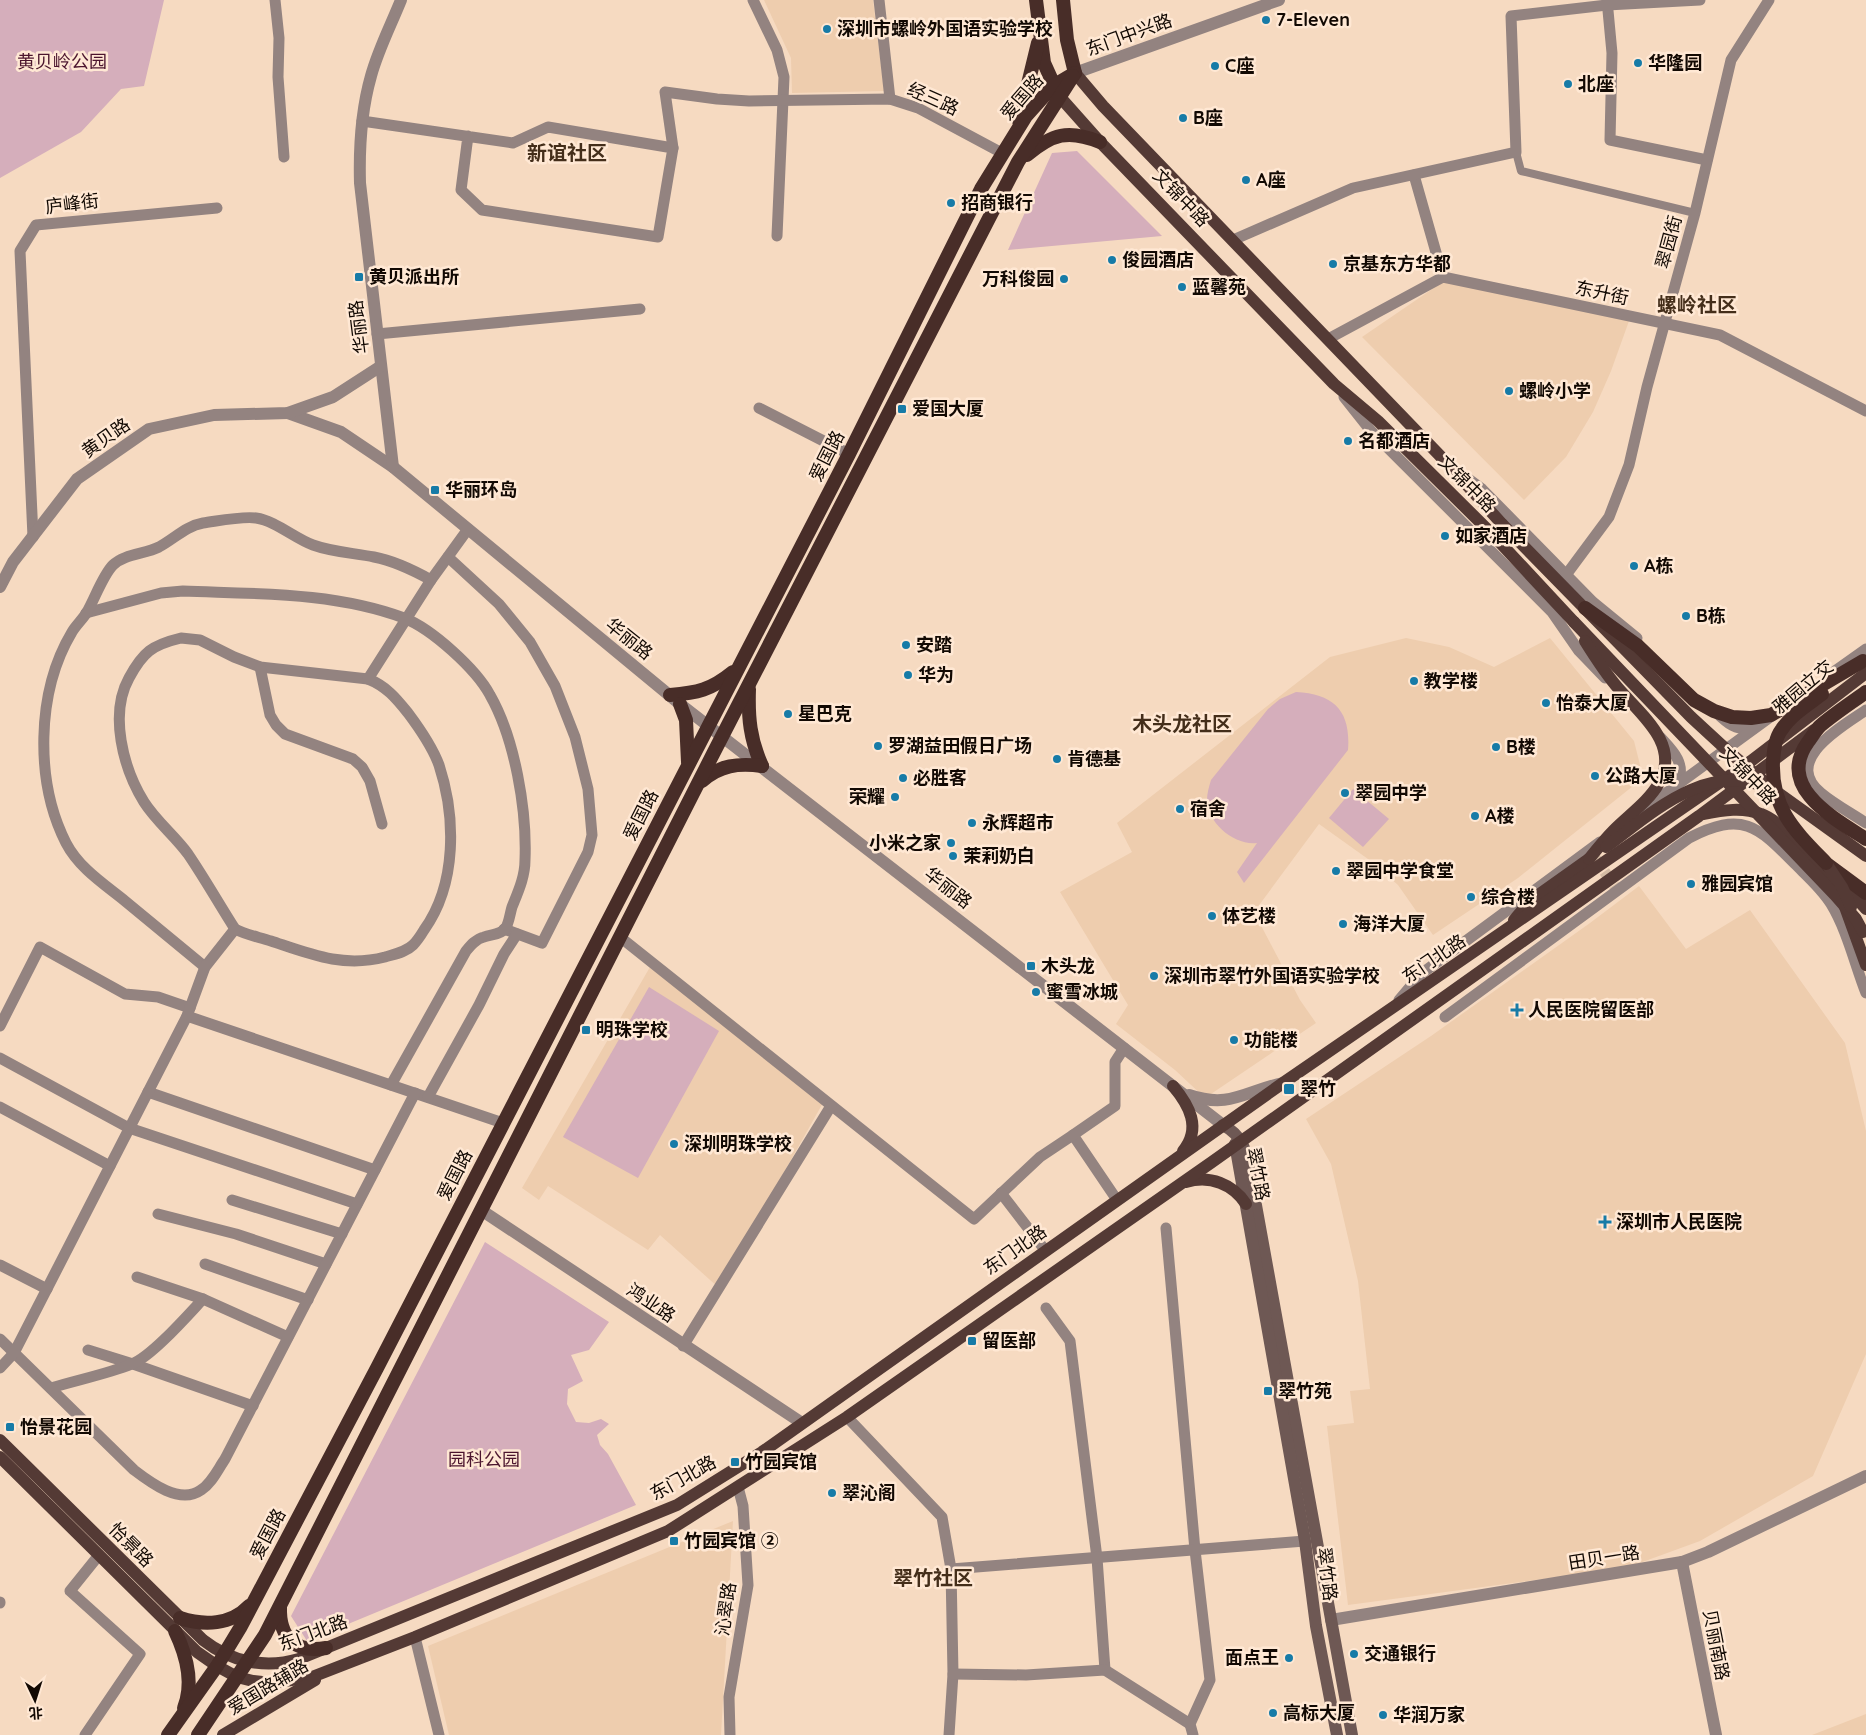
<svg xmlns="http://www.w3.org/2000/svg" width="1866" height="1735" viewBox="0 0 1866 1735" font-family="Quicksand,'Noto Sans SC',sans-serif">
  <rect width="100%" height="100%" fill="#f6dac1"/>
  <g fill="#eecdae">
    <path d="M 764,0 L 873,0 L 884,91 L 792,93 L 791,58 Z"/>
    <path d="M 1444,281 L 1629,321 L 1611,371 L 1593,412 L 1566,457 L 1524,500 L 1362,337 Z"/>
    <path d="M 1406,638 L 1449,647 L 1494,667 L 1550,638 L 1634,741 L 1641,769 L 1633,786 L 1518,878 L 1433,935 L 1398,885 L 1368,859 L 1319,824 L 1254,912 L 1300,1000 L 1316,1023 L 1205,1098 L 1175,1070 L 1116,1024 L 1128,1005 L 1060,892 L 1132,852 L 1117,823 L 1330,657 Z"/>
    <path d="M 1639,886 L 1686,949 L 1750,910 L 1845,1043 L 1866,1131 L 1866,1354 L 1813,1476 L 1700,1541 L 1626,1568 L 1348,1605 L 1327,1426 L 1354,1423 L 1350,1391 L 1370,1389 L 1358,1281 L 1331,1164 L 1306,1119 L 1431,1036 L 1590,923 Z"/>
    <path d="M 650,967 L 824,1101 L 719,1288 L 660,1235 L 648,1250 L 548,1186 L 539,1200 L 522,1188 Z"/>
    <path d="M 733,1521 L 721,1735 L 449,1735 L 428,1646 Z"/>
    <path d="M 1866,1714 L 1866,1735 L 1812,1735 Z"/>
  </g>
  <g fill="#d5aebb">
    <path d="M 0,0 L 164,0 L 144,86 L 121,89 L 81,132 L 0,178 Z"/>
    <path d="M 1077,151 L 1162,236 L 1008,250 L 1052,153 Z"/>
    <path d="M 1296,692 C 1335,694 1351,712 1348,750 L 1244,883 L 1237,872 L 1257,843 C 1235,846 1207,823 1207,800 C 1207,793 1209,787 1211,780 L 1268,709 L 1280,699 Z"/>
    <path d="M 1353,789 L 1389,819 L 1363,847 L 1329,818 Z"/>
    <path d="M 649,987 L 719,1031 L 638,1178 L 563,1137 Z"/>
    <path d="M 485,1242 L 609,1322 L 589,1350 L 571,1355 L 583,1381 L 568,1389 L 567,1404 L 576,1422 L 589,1423 L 601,1419 L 609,1424 L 597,1435 L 600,1445 L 608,1454 L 636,1505 L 307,1641 L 291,1616 Z"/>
  </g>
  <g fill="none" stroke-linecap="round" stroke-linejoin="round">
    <path stroke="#d4bba4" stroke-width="11" stroke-dasharray="11 5.5" stroke-linecap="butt" d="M 1595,858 L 1616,888"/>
    <path stroke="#938380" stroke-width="8" d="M 1516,152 L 1521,171 L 1695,213"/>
    <g stroke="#938380" stroke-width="11">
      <path d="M 275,0 L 279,38 L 278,77 L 284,157"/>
      <path d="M 753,0 L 777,50 L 784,77 L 777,236"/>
      <path d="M 879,0 L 890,99"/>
      <path d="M 1607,0 L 1612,53 L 1610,140 L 1707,160"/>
      <path d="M 362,121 L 513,143 L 548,127 L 673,148 L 658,237 L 482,210 L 461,190 L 468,136"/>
      <path d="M 673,148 L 665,92 L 717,99 L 749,101 L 890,99 L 918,108 L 1002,153"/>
      <path d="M 1414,175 L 1443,277"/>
      <path d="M 1233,240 L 1353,188 L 1516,152 L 1511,16 L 1607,5 L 1700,0"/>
      <path d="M 377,334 L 640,309"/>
      <path d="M 1328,339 L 1443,277 L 1720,335 L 1866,411"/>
      <path d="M 1344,397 L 1371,431 L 1552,612 L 1579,651 L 1605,678"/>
      <path d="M 759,408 L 849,454"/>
      <path d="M 1463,475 L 1482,489 L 1593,602 L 1637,638"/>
      <path d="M 33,537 L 20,251 L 36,225 L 217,208"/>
      <path d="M 448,557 L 499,604 L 530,642 L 555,686 L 575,737 L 588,789 L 592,835 L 588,852 L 542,943 L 504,929"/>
      <path d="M 1566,575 L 1609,517 L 1629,465 L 1647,387 L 1695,213 L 1731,60 L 1769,0"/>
      <path d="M 86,613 L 161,593 L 183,591 C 257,594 334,592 404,618 C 432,629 476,669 490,695 C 515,739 527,810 525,860 C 525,877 518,892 512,907 C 510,913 509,924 505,929 C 500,935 491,934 484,937 C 476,939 471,945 466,951 L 391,1085"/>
      <path d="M 181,638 L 200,640 L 234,657 L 260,667 L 368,679 C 386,686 396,698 408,713 C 420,729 432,746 439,765 C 456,817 457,884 424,930 C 421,935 417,941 413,945 C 406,952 395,954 385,957 C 343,968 310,954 271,941 C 259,937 246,935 235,929 C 219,904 205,879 188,854 C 175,836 156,821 144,802 C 123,768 109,714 129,678 C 143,652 152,645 181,638 Z"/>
      <path d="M 260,667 L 270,715 L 276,725 L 285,734 L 353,759 L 362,767 L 370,781 L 382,824"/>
      <path d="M 1835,671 L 1866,649"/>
      <path d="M 368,679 L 431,580 L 468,529"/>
      <path d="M 1866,710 C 1843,726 1781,760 1821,793 C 1834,804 1851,813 1866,823"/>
      <path d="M 1716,712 C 1728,724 1735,730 1753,729"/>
      <path d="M 1660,737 C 1673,751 1686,763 1678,783"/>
      <path d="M 1640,812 L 1773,715"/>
      <path d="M 620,937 L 974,1219 L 1040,1157 L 1073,1135 L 1117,1200"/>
      <path d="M 205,967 C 178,945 152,923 125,901 C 104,884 79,868 66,843 C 35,782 36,692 72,632 C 76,625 83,619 87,612 C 95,598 103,575 113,565 C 124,554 145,554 159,547 C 174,539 186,526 203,523 C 218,521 242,516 256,518 C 276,521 294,538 313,545 C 332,552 354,553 374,557 C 395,561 413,570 431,580"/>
      <path d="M 1399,1000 L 1421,974 L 1600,842"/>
      <path d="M 187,1016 L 503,1123"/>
      <path d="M 1445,1017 L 1689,838 C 1742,811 1757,825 1795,864 C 1807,876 1822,889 1831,904 C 1847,930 1855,965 1866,993"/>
      <path d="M 0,1026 L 40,947 L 125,994 L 158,997 L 190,1008"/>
      <path d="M 0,1058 L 129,1128 L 357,1204"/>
      <path d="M 148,1092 L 375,1170"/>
      <path d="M 428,1097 L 479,1005 L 504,954 L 517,934"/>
      <path d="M 0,1107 L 110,1166"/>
      <path d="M 1073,1135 L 1115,1106 L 1115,1062 L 1124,1048"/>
      <path d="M 1001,1193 L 1045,1250"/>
      <path d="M 232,1200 L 342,1234"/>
      <path d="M 158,1214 L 236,1234 L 326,1264"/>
      <path d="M 1166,1228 L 1195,1550 L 1210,1680 L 1190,1724 L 1193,1735"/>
      <path d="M 205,1264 L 308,1300"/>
      <path d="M 0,1265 L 47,1289"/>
      <path d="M 137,1277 L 203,1299 L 288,1337"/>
      <path d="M 1046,1308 L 1070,1341 L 1097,1558 L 1105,1670"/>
      <path d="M 0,1339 L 134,1470 C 151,1483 180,1505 201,1490 C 212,1483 218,1469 225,1459 L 415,1093"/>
      <path d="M 683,1346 L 831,1106"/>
      <path d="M 88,1350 L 133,1364 L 253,1406"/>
      <path d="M 0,1368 L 14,1353 L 187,1016 L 205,967 L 235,929"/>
      <path d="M 51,1388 C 77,1380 107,1374 132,1364 C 152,1356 187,1316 203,1299"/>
      <path d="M 847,1417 L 942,1517 L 951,1569 L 953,1674 L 949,1735"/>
      <path d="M 951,1569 L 1305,1541"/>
      <path d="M 0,1602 L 0,1603"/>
      <path d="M 415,1637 L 439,1735"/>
      <path d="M 953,1674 L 1026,1675 L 1105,1670 L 1190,1724"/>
      <path d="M 85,1735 L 140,1654 L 70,1591 L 99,1555"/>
      <path d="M 730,1735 L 729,1697 L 748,1585 L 743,1506 L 738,1487"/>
    </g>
    <g stroke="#938380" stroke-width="12">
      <path d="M 1075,73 L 1279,0"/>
      <path d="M 288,413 L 341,432 L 393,467 L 680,704 L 1223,1125"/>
      <path d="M 393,467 L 360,183 C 359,147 361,111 371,76 C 378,50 391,25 401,0"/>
      <path d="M 0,587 L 13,562 L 77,479 L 149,429 L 214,415 L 288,413 L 333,397 L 381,366"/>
      <path d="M 1189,1095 C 1230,1109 1245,1091 1283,1083"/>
      <path d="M 481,1210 L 802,1423"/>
      <path d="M 1682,1562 L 1716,1735"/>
      <path d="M 1331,1620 L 1682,1562 L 1708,1552 L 1866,1476"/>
    </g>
    <g stroke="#6e5854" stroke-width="12">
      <path d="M 1223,1125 C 1243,1136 1246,1150 1250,1172 L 1352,1735"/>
      <path d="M 1235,1144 L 1305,1541 L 1316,1626 L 1337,1735"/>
    </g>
    <g stroke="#543a35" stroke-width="12">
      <path d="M 1075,73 L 1103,106 L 1447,463 L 1502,524"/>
      <path d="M 1060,97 L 1100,142 L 1334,384 L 1378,421 L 1492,534 L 1574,622"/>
      <path d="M 1777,792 L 1866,856"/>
      <path d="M 1704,814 C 1723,810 1743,807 1761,814 C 1783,822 1806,854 1824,870 C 1838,883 1854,894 1866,909"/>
      <path d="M 1845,907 L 1866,965"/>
      <path d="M 1514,920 L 1530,901 L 1589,859"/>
      <path d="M 1173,1086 C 1189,1105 1202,1128 1183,1151"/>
      <path d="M 1186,1182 C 1210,1175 1233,1184 1246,1204"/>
      <path d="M 0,1440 L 203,1640 C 231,1662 265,1669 299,1659 L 677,1505 L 762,1452 L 1283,1083 L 1751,761 L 1866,673"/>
      <path d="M 0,1457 L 197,1652 L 217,1666 L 237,1677 L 253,1681 L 271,1683 L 312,1677 L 415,1637 L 668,1531 L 847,1417 L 1212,1162 L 1699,816 L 1814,730"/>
      <path d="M 223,1735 L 315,1680"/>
    </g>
    <g stroke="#482d28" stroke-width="14">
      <path d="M 1036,0 L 1044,63 L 1058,94"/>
      <path d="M 1063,0 L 1067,40 L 1075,73"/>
      <path d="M 1019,121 L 1038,43"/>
      <path d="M 1027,155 C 1052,134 1068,129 1100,142"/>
      <path d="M 749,689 C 748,718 750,739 762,766"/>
      <path d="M 1866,692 C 1851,703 1834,714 1820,726 C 1815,731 1812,737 1808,742 C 1776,787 1833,818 1866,839"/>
      <path d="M 670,695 C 697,693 711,690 733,672"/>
      <path d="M 680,704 L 686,720 L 688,762"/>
      <path d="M 702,781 C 720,765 738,763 762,766"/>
      <path d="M 1828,865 L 1866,893"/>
      <path d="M 280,1607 C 279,1638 296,1653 326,1648"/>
      <path d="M 180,1618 C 204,1626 231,1625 249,1606"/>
      <path d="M 175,1631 C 186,1654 194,1683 184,1708"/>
      <path d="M 168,1735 L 217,1666 L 240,1628 L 377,1368 L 849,454 L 981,189 L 1026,116 L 1053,86 L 1075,73"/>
      <path d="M 198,1735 L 265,1635 L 713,754 L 1018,162 L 1073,76"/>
    </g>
    <g stroke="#543a35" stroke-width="12">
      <path d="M 1502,524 L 1691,717 L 1729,752 L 1777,792"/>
      <path d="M 1574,622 L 1835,895 L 1856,919 L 1863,932"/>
      <path d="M 1585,641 C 1595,657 1606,674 1618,688 C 1640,714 1681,744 1659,783 C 1649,801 1629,815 1614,830 C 1605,839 1597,849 1589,859"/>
      <path d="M 1606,847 C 1652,813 1706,761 1768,788"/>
      <path d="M 1826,863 L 1842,887 L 1851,907"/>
    </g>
    <g stroke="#482d28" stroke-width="14">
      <path d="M 1585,608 L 1638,646 L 1694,700 L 1714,711 L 1732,717 L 1751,718 L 1771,715 L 1863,661"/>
      <path d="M 1822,694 C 1809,704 1792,714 1782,729 C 1775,738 1774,750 1773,761 C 1771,809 1795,831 1826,863"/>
    </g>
  </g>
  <g fill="#177ba7" stroke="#ffe8d4" stroke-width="2">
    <circle cx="1266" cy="20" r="5"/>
    <circle cx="827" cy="29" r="5"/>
    <circle cx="1638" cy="63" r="5"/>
    <circle cx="1215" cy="66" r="5"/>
    <circle cx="1568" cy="84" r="5"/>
    <circle cx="1183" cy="118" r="5"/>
    <circle cx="1246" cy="180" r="5"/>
    <circle cx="951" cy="203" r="5"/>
    <circle cx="1112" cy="260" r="5"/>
    <circle cx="1333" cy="264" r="5"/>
    <rect x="354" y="272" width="10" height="10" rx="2.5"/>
    <circle cx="1064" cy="279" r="5"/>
    <circle cx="1182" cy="287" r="5"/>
    <circle cx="1509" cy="391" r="5"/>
    <rect x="897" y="404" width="10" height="10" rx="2.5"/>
    <circle cx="1348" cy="441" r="5"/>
    <rect x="430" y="485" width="10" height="10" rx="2.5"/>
    <circle cx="1445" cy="536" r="5"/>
    <circle cx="1634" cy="566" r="5"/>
    <circle cx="1686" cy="616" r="5"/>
    <circle cx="906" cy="645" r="5"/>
    <circle cx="908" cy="675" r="5"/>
    <circle cx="1414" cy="681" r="5"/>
    <circle cx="1546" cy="703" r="5"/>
    <circle cx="788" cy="714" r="5"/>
    <circle cx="878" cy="746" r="5"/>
    <circle cx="1496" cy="747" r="5"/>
    <circle cx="1057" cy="759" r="5"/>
    <circle cx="1595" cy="776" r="5"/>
    <circle cx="903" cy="778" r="5"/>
    <circle cx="1345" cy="793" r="5"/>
    <circle cx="895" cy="797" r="5"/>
    <circle cx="1180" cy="809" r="5"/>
    <circle cx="1475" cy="816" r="5"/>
    <circle cx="972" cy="823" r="5"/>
    <circle cx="951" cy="843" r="5"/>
    <circle cx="953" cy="856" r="5"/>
    <circle cx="1336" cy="871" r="5"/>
    <circle cx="1691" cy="884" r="5"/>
    <circle cx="1471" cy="897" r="5"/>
    <circle cx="1212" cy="916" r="5"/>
    <circle cx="1343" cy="924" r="5"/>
    <rect x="1026" y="961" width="10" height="10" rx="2.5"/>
    <circle cx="1154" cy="976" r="5"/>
    <circle cx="1036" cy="992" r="5"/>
    <path d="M1514.5 1002.5h5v5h5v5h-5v5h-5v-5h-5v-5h5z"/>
    <rect x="581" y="1025" width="10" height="10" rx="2.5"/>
    <circle cx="1234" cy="1040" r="5"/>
    <rect x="1283" y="1083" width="12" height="12" rx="2.5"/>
    <circle cx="674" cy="1144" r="5"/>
    <path d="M1602.5 1214.5h5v5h5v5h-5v5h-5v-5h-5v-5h5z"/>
    <rect x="967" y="1336" width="10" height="10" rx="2.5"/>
    <rect x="1263" y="1386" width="10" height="10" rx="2.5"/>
    <rect x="5" y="1422" width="10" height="10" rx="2.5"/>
    <rect x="730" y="1457" width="10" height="10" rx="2.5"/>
    <circle cx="832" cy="1493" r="5"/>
    <rect x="669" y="1536" width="10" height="10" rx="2.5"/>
    <circle cx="1354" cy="1654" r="5"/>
    <circle cx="1289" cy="1658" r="5"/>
    <circle cx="1273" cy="1713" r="5"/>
    <circle cx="1383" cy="1715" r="5"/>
  </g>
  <g text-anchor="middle" stroke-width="5" stroke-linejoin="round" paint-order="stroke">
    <g font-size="18" font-weight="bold" fill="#120903" stroke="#ffe8d4" text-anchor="start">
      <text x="1276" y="26">7-Eleven</text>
      <text x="837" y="35">深圳市螺岭外国语实验学校</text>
      <text x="1648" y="69">华隆园</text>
      <text x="1225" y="72">C座</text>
      <text x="1578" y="90">北座</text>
      <text x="1193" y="124">B座</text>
      <text x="1256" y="186">A座</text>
      <text x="961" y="209">招商银行</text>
      <text x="1122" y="266">俊园酒店</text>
      <text x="1343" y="270">京基东方华都</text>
      <text x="369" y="283">黄贝派出所</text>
      <text x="1054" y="285" text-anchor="end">万科俊园</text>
      <text x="1192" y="293">蓝馨苑</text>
      <text x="1519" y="397">螺岭小学</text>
      <text x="912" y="415">爱国大厦</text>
      <text x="1358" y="447">名都酒店</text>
      <text x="445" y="496">华丽环岛</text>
      <text x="1455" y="542">如家酒店</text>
      <text x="1644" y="572">A栋</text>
      <text x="1696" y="622">B栋</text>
      <text x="916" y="651">安踏</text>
      <text x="918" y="681">华为</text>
      <text x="1424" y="687">教学楼</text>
      <text x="1556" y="709">怡泰大厦</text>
      <text x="798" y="720">星巴克</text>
      <text x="888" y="752">罗湖益田假日广场</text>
      <text x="1506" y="753">B楼</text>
      <text x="1067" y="765">肯德基</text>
      <text x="1605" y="782">公路大厦</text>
      <text x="913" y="784">必胜客</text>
      <text x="1355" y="799">翠园中学</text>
      <text x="885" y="803" text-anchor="end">荣耀</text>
      <text x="1190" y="815">宿舍</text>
      <text x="1485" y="822">A楼</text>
      <text x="982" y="829">永辉超市</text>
      <text x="941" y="849" text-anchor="end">小米之家</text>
      <text x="963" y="862">茉莉奶白</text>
      <text x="1346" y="877">翠园中学食堂</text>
      <text x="1701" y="890">雅园宾馆</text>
      <text x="1481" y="903">综合楼</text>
      <text x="1222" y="922">体艺楼</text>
      <text x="1353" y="930">海洋大厦</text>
      <text x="1041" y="972">木头龙</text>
      <text x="1164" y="982">深圳市翠竹外国语实验学校</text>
      <text x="1046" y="998">蜜雪冰城</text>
      <text x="1528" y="1016">人民医院留医部</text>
      <text x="596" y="1036">明珠学校</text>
      <text x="1244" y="1046">功能楼</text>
      <text x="1300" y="1095">翠竹</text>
      <text x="684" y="1150">深圳明珠学校</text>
      <text x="1616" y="1228">深圳市人民医院</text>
      <text x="982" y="1347">留医部</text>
      <text x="1278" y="1397">翠竹苑</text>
      <text x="20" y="1433">怡景花园</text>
      <text x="745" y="1468">竹园宾馆</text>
      <text x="842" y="1499">翠沁阁</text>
      <text x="684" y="1547">竹园宾馆 ②</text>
      <text x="1364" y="1660">交通银行</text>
      <text x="1279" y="1664" text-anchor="end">面点王</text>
      <text x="1283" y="1719">高标大厦</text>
      <text x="1393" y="1721">华润万家</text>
    </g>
    <g font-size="18" fill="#120903" stroke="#ffe8d4">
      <text transform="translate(1129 35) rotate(-20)" y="6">东门中兴路</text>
      <text transform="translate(1022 97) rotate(-49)" y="6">爱国路</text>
      <text transform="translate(933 99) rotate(24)" y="6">经三路</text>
      <text transform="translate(1181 198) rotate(46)" y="6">文锦中路</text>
      <text transform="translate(72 204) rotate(-7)" y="6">庐峰街</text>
      <text transform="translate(1669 242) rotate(-75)" y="6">翠园街</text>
      <text transform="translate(1602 293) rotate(12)" y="6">东升街</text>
      <text transform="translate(359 327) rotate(-97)" y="6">华丽路</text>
      <text transform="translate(106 438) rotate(-35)" y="6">黄贝路</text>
      <text transform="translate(827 456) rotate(-63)" y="6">爱国路</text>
      <text transform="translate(1467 484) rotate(45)" y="6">文锦中路</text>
      <text transform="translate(629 639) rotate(39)" y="6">华丽路</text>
      <text transform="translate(1803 687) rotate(-40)" y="6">雅园立交</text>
      <text transform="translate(1748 776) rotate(46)" y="6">文锦中路</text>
      <text transform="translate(641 815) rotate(-63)" y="6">爱国路</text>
      <text transform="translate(948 888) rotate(38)" y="6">华丽路</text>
      <text transform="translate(1434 959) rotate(-34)" y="6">东门北路</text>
      <text transform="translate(1258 1174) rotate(79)" y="6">翠竹路</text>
      <text transform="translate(455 1175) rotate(-63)" y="6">爱国路</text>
      <text transform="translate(1015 1250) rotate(-35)" y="6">东门北路</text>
      <text transform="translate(651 1303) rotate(34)" y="6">鸿业路</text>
      <text transform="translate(683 1478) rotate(-29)" y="6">东门北路</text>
      <text transform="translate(268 1534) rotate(-62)" y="6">爱国路</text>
      <text transform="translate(131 1545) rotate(45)" y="6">怡景路</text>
      <text transform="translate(1604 1558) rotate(-9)" y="6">田贝一路</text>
      <text transform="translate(1327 1574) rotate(83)" y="6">翠竹路</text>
      <text transform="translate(726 1609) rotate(-82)" y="6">沁翠路</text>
      <text transform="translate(313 1633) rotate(-20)" y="6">东门北路</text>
      <text transform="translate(1716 1645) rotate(79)" y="6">贝丽南路</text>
      <text transform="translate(268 1687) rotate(-31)" y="6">爱国路辅路</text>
    </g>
    <g font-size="18" fill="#4c152e" stroke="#ffe8d4">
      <text x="62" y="68">黄贝岭公园</text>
      <text x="484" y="1466">园科公园</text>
    </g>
    <g font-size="20" font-weight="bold" fill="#442e1a" stroke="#ffe8d4">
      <text x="567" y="160">新谊社区</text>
      <text x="1697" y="312">螺岭社区</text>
      <text x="1182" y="731">木头龙社区</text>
      <text x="933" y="1585">翠竹社区</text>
    </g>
  </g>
  <g transform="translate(35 1700) rotate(176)" stroke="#ffe8d4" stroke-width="4" paint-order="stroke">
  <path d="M0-4L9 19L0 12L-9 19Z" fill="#120903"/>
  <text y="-8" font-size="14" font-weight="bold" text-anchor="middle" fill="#120903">北</text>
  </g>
</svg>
